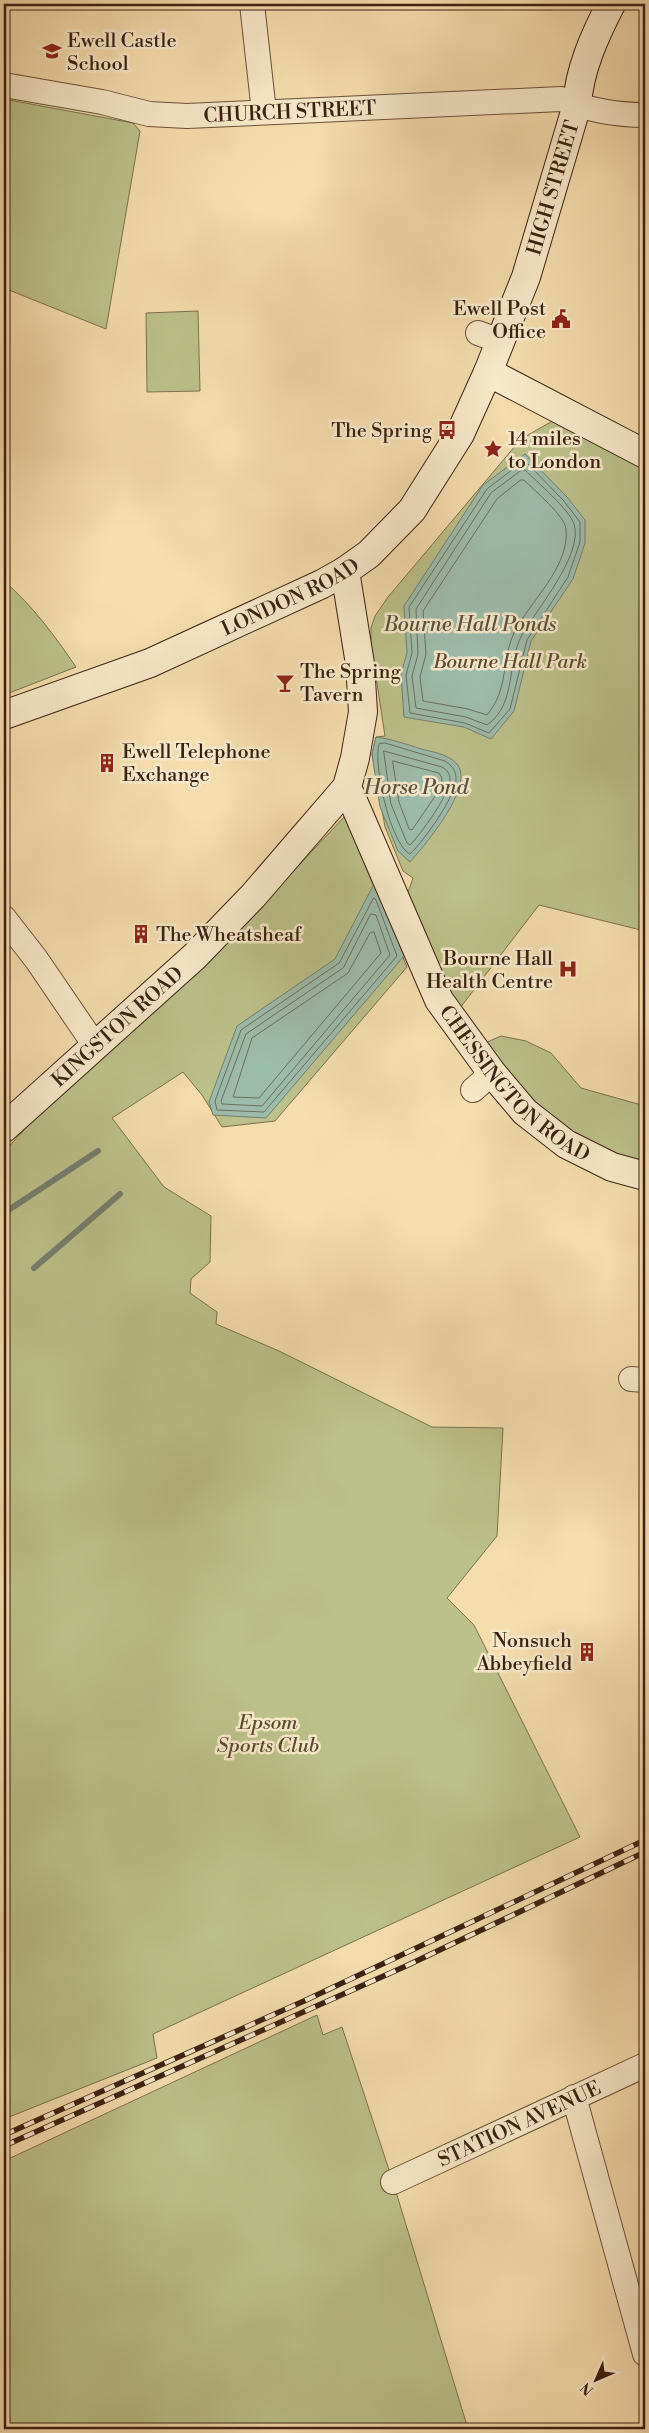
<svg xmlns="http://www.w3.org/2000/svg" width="649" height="2433" viewBox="0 0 649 2433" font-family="'Libre Bodoni',serif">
  <rect width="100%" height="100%" fill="#f5ddae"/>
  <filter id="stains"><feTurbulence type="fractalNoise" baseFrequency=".004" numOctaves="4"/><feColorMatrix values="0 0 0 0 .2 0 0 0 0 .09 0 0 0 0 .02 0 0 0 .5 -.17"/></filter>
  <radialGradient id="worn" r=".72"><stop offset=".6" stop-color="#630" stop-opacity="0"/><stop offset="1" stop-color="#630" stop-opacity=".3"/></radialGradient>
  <g fill="#bcc08a" stroke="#7c704e">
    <path d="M 4,99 L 133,123 L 140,131 L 106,329 L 4,288 Z"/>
    <path d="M 198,311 L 200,391 L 147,392 L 146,313 Z"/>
    <path d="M 556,419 L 645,465 L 645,931 L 539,905 L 460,1008 L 435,974 L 407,895 L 413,878 L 403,871 L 385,827 L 372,754 L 376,737 L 385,736 L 371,644 L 371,628 L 375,616 L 388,597 L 521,439 Z"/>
    <path d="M 4,581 C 33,606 54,635 76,667 L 4,695 Z"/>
    <path d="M 345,816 L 407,967 L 275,1121 L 222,1127 L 202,1095 L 183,1072 L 112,1118 L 164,1187 L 211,1216 L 210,1262 L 191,1279 L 190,1293 L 217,1312 L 216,1324 L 279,1351 L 432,1427 L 503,1428 L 497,1536 L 447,1598 L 474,1625 L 580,1837 L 153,2034 L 157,2058 L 4,2119 L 4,1152 L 74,1075 L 214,956 Z"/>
    <path d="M 501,1036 L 526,1041 L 551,1053 L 581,1088 L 645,1106 L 645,1166 L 614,1159 L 539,1111 L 485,1043 Z"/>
    <path d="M 317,2015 L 323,2035 L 342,2027 L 393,2182 L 468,2429 L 4,2429 L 4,2161 Z"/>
  </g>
  <g fill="#9cbcab" stroke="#757e6e">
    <path d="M 525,454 L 567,497 L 585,520 L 585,543 L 573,579 L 531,641 L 514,711 L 491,739 L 464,727 L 404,717 L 401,674 L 407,653 L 404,606 L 483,485 Z"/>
    <path d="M 376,737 C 391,739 406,744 421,749 C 433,752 447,754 456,763 C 477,784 425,845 410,862 L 398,851 L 380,807 L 372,754 Z"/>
    <path d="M 375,882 L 404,956 L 266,1118 L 213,1115 L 209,1102 L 237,1026 L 335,959 Z"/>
  </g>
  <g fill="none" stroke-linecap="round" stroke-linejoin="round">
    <g stroke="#6c6e5e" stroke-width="1">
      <path d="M 523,462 L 526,462 L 563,500 L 580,522 L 580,542 L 568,577 L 527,640 L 510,709 L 489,733 L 465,723 L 410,713 L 406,675 L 412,653 L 409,607 L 487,489 Z"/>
      <path d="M 522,470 L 525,470 C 537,482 569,509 574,524 C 584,554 536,610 522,635 C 506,664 517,704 487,725 L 466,717 L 416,708 L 412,676 L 418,654 L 416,609 L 491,493 Z"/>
      <path d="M 521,480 L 524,480 C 534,490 565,516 566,529 C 570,567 530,601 514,633 C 501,661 509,689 487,715 L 468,709 L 423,701 L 420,677 L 426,654 L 423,611 L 497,499 Z"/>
      <path d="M 385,743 L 445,761 C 451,765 455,769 456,777 C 458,794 423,842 410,854 C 390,844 373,764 379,744 Z"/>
      <path d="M 384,751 L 442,767 C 447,770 450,773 450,780 C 449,795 421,834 410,845 L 407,843 L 391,804 Z"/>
      <path d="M 393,761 L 439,773 L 442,778 L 440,789 L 412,830 L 409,829 L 399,802 Z"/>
      <path d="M 374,898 L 376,900 L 397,956 L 264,1112 L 217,1110 L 215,1101 L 241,1030 L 339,963 Z"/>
      <path d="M 371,914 L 376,915 L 390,955 L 262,1106 L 222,1104 L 221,1101 L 246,1034 L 343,968 Z"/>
      <path d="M 374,932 L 381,953 L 259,1098 L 233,1097 L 252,1038 L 348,973 L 370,933 Z"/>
    </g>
    <g stroke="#757e6e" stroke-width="6">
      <path d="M 4,1213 L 98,1151"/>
      <path d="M 34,1268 L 120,1194"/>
    </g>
    <g stroke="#6a5039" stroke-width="26">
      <g id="street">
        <path d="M 252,4 L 264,112"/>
        <path id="s1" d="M 4,85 L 102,102 L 149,114 L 187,116 L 561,99 C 588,110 617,115 645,115"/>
        <path d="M 478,333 L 500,341"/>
        <path d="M 4,918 L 36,959 L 96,1047"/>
        <path d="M 473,1090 L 492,1073"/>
        <path d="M 631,1379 L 645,1380"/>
        <path d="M 574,2097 L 645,2354"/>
        <path id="s2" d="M 393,2182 L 645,2065"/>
      </g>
    </g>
    <g stroke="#3b2112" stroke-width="30">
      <g id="secondary">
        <path d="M 488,372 L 645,454"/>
        <path id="s3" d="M 4,715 L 150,663 L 322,584 L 345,571 L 369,554 L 412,510 L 460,434 L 488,372 L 526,277 L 577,105 C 579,70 595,35 611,4"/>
        <path id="s4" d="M 347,787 L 439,1000 L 492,1073 L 525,1112 L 566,1144 L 612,1167 L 645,1176"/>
        <path id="s5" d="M 4,1128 L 195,956 L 253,896 L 347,787 L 355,758 L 363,712 L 360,664 L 345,571"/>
      </g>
    </g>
    <use href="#street" stroke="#f8e9ca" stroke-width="24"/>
    <use href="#secondary" stroke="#f8e9ca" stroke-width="28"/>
    <g stroke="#3b2112" stroke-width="5.5">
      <g id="rail">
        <path d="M 4,2135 L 304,2001 L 645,1840"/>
        <path d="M 4,2146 L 406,1966 L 645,1852"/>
      </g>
    </g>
    <use href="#rail" stroke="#f8e9ca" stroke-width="4" stroke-dasharray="11" stroke-linecap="butt"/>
  </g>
  <defs>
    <g id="school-bare" transform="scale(1.5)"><path d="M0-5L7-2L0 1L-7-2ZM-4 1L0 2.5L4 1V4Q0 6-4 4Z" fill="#8f2418" stroke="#f8e9ca" stroke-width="2.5" paint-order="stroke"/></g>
    <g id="civic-bare" transform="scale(1.5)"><path d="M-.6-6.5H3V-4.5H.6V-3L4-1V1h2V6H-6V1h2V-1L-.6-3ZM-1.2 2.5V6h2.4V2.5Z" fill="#8f2418" stroke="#f8e9ca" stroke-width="2.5" paint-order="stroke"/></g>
    <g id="bus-bare" transform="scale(1.5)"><path d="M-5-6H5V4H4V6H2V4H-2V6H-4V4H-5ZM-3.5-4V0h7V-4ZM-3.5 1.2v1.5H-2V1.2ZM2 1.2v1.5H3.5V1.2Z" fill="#8f2418" stroke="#f8e9ca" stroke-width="2.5" paint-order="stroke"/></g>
    <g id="sight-bare" transform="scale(1.5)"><path d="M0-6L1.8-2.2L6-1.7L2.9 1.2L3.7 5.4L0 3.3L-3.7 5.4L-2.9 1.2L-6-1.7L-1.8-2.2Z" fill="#8f2418" stroke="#f8e9ca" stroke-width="2.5" paint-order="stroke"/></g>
    <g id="bar-bare" transform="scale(1.5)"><path d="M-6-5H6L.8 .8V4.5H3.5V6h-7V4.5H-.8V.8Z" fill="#8f2418" stroke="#f8e9ca" stroke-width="2.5" paint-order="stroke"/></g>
    <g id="building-bare" transform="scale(1.5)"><path d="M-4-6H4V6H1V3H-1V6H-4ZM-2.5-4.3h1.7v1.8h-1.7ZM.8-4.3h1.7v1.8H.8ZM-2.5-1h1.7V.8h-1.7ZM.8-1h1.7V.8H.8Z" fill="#8f2418" stroke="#f8e9ca" stroke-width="2.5" paint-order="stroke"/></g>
    <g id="hospital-bare" transform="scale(1.5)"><path d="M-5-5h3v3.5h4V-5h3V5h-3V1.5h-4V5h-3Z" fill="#8f2418" stroke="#f8e9ca" stroke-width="2.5" paint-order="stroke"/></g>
  </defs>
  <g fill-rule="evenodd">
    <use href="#school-bare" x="52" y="51"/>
    <use href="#civic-bare" x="561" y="319"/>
    <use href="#bus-bare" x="447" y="430"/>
    <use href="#sight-bare" x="493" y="449"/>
    <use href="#bar-bare" x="285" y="683"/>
    <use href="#building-bare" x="107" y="763"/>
    <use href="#building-bare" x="141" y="934"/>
    <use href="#hospital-bare" x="568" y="969"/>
    <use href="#building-bare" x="587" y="1652"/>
  </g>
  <g text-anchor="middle" stroke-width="5" stroke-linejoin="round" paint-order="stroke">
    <g font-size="20" fill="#3b2112" stroke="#f8e9ca" text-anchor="start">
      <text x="67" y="47">Ewell Castle<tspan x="67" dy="23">School</tspan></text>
      <text x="546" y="315" text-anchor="end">Ewell Post<tspan x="546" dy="23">Office</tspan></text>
      <text x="432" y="437" text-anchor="end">The Spring</text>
      <text x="508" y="445">14 miles<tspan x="508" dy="23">to London</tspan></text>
      <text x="300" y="678">The Spring<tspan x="300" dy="23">Tavern</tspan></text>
      <text x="122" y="758">Ewell Telephone<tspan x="122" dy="23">Exchange</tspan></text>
      <text x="156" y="941">The Wheatsheaf</text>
      <text x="553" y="965" text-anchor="end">Bourne Hall<tspan x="553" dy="23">Health Centre</tspan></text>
      <text x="572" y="1647" text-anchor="end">Nonsuch<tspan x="572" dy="23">Abbeyfield</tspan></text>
    </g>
    <g font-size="20" fill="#3b2112" stroke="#f8e9ca">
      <text dy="7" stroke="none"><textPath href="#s1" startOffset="289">CHURCH STREET</textPath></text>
      <text dy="7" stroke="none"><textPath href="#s3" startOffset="815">HIGH STREET</textPath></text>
      <text dy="7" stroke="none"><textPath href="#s3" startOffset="310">LONDON ROAD</textPath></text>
      <text dy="7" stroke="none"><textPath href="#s5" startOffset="152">KINGSTON ROAD</textPath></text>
      <text dy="7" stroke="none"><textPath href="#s4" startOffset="346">CHESSINGTON ROAD</textPath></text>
      <text dy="7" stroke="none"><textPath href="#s2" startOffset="139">STATION AVENUE</textPath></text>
    </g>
    <g font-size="20" font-style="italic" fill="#5b4930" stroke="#f8e9ca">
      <text x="510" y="668">Bourne Hall Park</text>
      <text x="268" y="1729">Epsom<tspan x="268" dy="23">Sports Club</tspan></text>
    </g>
    <g font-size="21" font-style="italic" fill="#585040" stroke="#f8e9ca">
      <text x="470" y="631">Bourne Hall Ponds</text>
      <text x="416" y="794">Horse Pond</text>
    </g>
  </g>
  <rect width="649" height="2433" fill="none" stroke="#f5ddae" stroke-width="20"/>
  <rect x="5" y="5" width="639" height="2423" fill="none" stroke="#3b2112" stroke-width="2.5"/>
  <rect x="10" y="10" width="629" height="2413" fill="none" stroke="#3b2112"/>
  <g transform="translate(596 2380) rotate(225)" stroke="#f8e9ca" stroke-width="4" paint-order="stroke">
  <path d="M0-4L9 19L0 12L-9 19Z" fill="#3b2112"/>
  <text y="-8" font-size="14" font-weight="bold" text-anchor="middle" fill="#3b2112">N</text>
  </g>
  <rect width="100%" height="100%" filter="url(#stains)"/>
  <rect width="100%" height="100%" fill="url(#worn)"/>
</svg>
